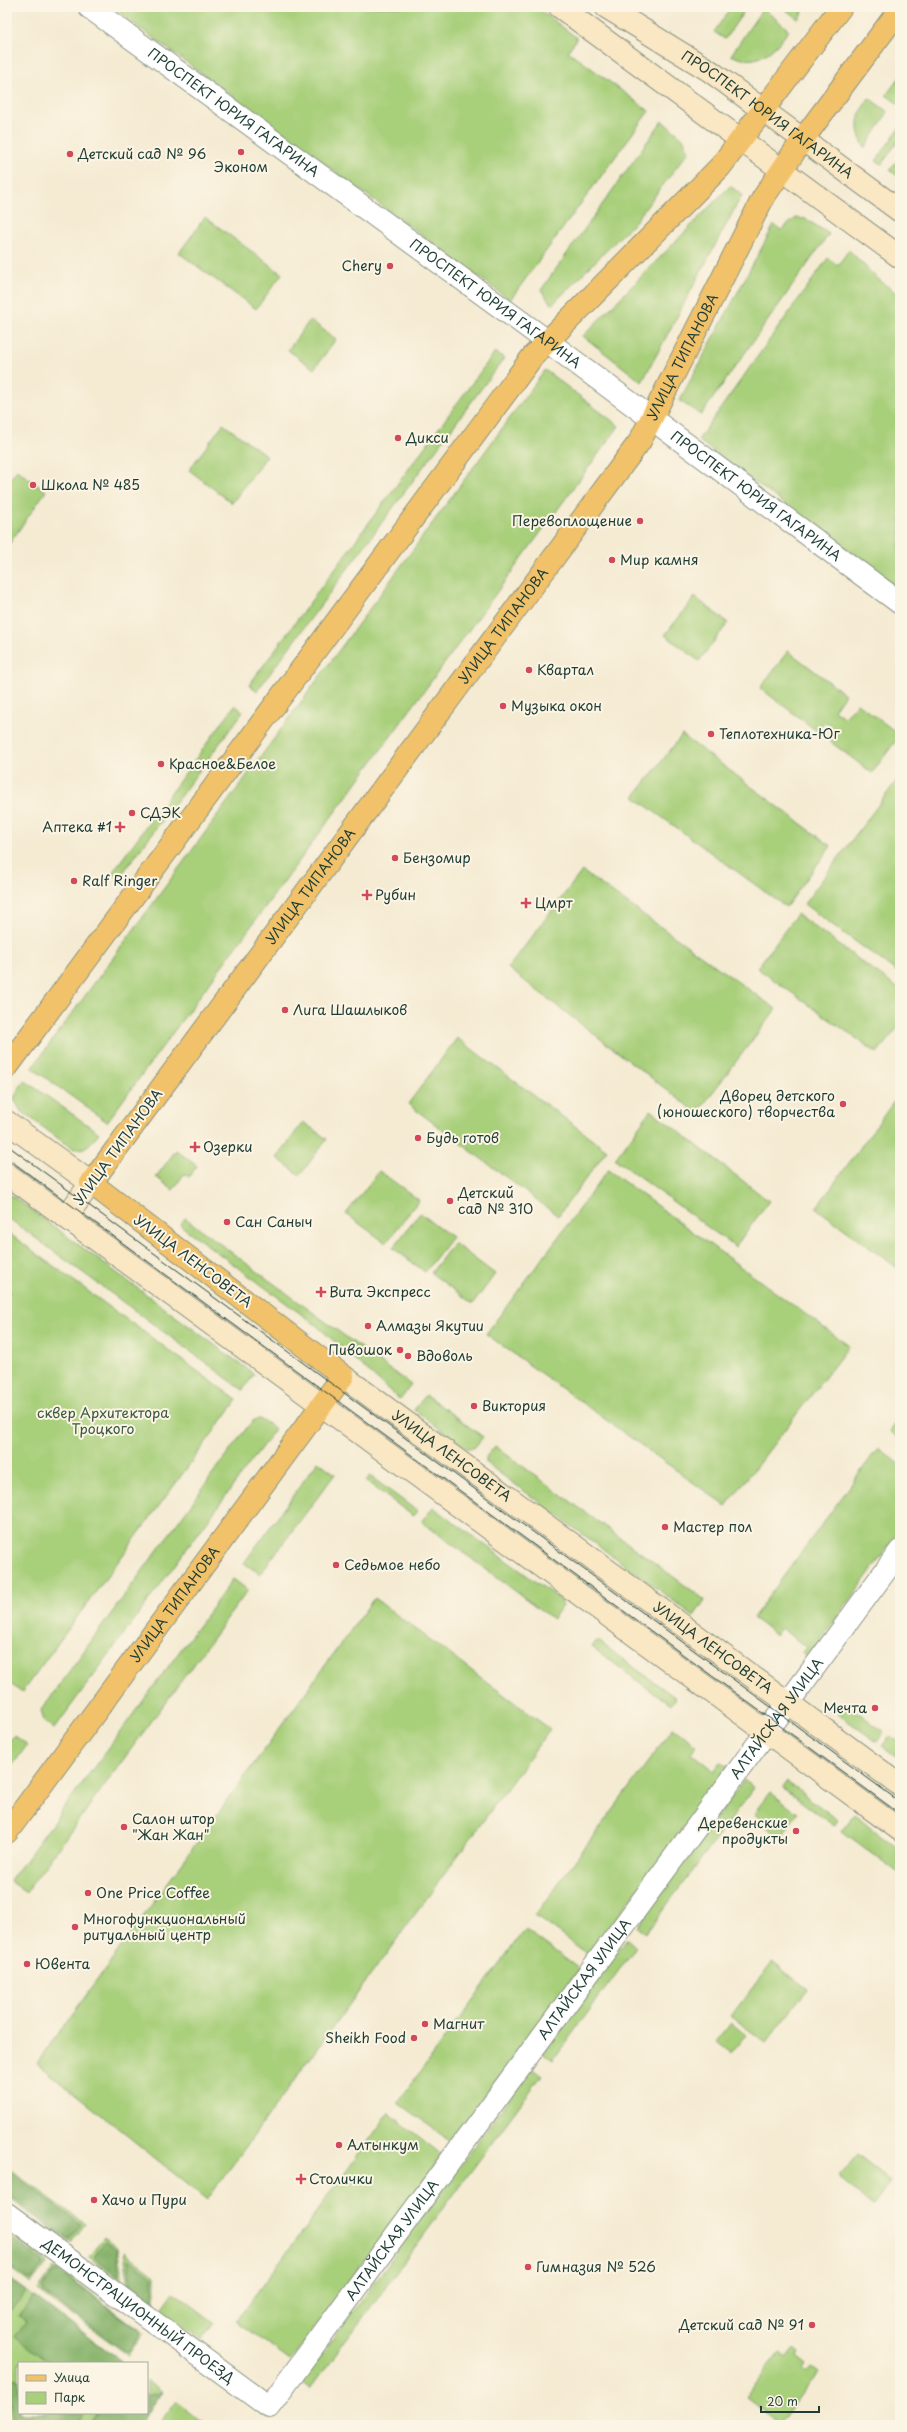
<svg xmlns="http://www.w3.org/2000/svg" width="907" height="2432" viewBox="0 0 907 2432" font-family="'Playpen Sans',sans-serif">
  <rect width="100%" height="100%" fill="#fcf5e5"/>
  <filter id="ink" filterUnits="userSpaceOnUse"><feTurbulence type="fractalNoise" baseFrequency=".025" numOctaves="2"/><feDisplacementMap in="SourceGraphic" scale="8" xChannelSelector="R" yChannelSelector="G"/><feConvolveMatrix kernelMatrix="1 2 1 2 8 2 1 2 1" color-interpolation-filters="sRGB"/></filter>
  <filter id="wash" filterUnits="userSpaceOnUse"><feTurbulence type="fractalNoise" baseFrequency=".012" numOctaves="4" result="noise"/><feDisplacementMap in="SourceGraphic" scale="16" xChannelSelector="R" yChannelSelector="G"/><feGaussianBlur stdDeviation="0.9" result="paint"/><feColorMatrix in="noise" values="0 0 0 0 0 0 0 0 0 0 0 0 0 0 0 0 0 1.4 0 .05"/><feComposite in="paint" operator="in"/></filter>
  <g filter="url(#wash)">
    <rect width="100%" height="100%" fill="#f5ebd3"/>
    <g fill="#a8cf7a" stroke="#648657">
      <path d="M 111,7 L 536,7 L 577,38 L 568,51 L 649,111 L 510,300 Z"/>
      <path d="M 731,7 L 747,7 L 725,39 L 714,32 Z"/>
      <path d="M 782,7 L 806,7 L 798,19 Z"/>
      <path d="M 763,8 L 789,30 C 774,51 757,68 731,55 Z"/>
      <path d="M 900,77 L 900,105 L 886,95 Z"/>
      <path d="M 869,98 L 888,112 L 865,148 C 854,129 856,116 869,98 Z"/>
      <path d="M 662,121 L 683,138 L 689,151 L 634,223 L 552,305 L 541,290 Z"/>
      <path d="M 900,127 L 900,138 L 882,164 L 876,161 Z"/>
      <path d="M 900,157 L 900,178 L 890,170 Z"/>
      <path d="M 730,186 L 742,195 L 642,382 L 583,336 Z"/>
      <path d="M 205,217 L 282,274 L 256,309 L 179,253 Z"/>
      <path d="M 796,218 L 806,219 L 829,234 L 701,415 L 680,401 L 682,396 L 774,225 L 781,230 Z"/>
      <path d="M 849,250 L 878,279 L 900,296 L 900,589 L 698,440 L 828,258 L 838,265 Z"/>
      <path d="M 310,320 L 336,339 L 314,369 L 288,350 Z"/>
      <path d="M 495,352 L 504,358 L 257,691 L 249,685 Z"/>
      <path d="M 545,370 L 619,426 L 107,1122 L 32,1068 Z"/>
      <path d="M 223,424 L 267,456 L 232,503 L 189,470 Z"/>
      <path d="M 17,470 L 46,491 L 7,547 L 7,483 Z"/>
      <path d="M 695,597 L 728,623 L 699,661 L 665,635 Z"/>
      <path d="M 788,651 L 845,694 L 834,710 L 845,718 L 857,703 L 900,735 L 872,773 L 828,740 L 835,730 L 825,722 L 817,731 L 760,688 Z"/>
      <path d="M 235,705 L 243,712 L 119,878 L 112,873 Z"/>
      <path d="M 682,735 L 831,846 L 786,907 L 634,797 Z"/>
      <path d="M 900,776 L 900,974 L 804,904 Z"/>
      <path d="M 582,871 L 776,1009 L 697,1113 L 508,968 Z"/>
      <path d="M 797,914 L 900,990 L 900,1025 L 877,1053 L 757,968 Z"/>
      <path d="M 457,1038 L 607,1150 L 558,1216 L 408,1104 Z"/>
      <path d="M 24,1080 L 99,1133 C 90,1144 85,1152 71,1148 L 20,1110 L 14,1098 Z"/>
      <path d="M 898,1096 L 900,1097 L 900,1270 L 816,1208 Z"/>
      <path d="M 651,1110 L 769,1201 L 735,1247 L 615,1159 Z"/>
      <path d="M 303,1122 L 327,1139 L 300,1175 L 277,1158 Z"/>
      <path d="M 176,1150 L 197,1166 L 189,1177 L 184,1174 L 173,1190 L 156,1177 Z"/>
      <path d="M 608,1170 L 849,1346 L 726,1506 L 486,1334 Z"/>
      <path d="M 379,1171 L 419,1200 L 386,1243 L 346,1214 Z"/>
      <path d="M 7,1192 L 254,1374 L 243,1390 L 7,1217 Z"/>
      <path d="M 420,1213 L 452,1237 L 425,1272 L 393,1248 Z"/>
      <path d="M 185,1218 L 411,1385 L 400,1400 L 316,1325 L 180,1225 Z"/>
      <path d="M 7,1232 L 237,1400 L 22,1692 L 7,1682 L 7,1295 L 10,1291 L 7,1289 Z"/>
      <path d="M 454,1243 L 495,1274 L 473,1304 L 431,1273 Z"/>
      <path d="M 426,1395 L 483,1437 L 474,1448 L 466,1448 L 414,1410 Z"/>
      <path d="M 900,1418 L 900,1439 L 890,1431 Z"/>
      <path d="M 261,1419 L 275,1429 L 54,1729 L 44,1721 L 41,1710 L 248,1426 L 254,1420 Z"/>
      <path d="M 495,1446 L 705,1600 L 694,1616 L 486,1463 L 486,1457 Z"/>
      <path d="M 878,1448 L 900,1465 L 900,1531 L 807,1658 L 802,1653 L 806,1647 L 781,1628 L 776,1635 L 753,1618 Z"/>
      <path d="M 318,1461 L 335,1474 L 260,1574 L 244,1563 Z"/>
      <path d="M 370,1476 L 417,1511 L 413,1516 L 366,1481 Z"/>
      <path d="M 433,1507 L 562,1601 L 562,1606 L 553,1619 L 422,1522 Z"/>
      <path d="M 233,1579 L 248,1590 L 26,1892 L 10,1881 Z"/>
      <path d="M 374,1598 L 550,1729 L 207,2200 L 37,2063 Z"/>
      <path d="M 597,1640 L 676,1698 L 670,1705 L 592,1647 Z"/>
      <path d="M 845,1703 L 884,1732 L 877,1742 L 838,1714 Z"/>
      <path d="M 673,1728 L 696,1745 L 691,1753 L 714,1771 L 721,1762 L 728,1767 L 589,1955 L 535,1915 Z"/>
      <path d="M 14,1735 L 27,1745 L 7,1773 L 7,1744 Z"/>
      <path d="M 890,1736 L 900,1743 L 900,1759 L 882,1746 Z"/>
      <path d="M 744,1780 L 754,1788 L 646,1933 L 637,1927 Z"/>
      <path d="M 787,1782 L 838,1820 L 834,1826 L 783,1788 Z"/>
      <path d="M 770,1792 L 797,1813 L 781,1838 L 764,1825 L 767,1822 L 754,1813 Z"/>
      <path d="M 854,1815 L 900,1849 L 900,1874 L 842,1831 Z"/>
      <path d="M 525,1929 L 579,1969 L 451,2142 L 398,2102 Z"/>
      <path d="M 627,1939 L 636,1947 L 553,2060 L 543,2053 Z"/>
      <path d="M 772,1962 L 808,1989 L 766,2043 L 731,2016 Z"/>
      <path d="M 731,2023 L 746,2035 L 732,2053 L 717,2041 Z"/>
      <path d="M 532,2068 L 542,2075 L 311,2388 L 302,2381 Z"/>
      <path d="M 389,2113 L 442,2155 L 290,2361 L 236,2321 Z"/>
      <path d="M 857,2154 L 891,2181 L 873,2205 L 838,2177 Z"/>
      <path d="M 7,2171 L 13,2171 L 85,2224 L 71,2243 L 7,2197 Z"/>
      <path d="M 7,2232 L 48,2262 L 31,2284 L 7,2266 Z"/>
      <path d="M 104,2237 L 117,2247 L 123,2282 L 89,2257 Z"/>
      <path d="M 124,2252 L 155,2276 L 155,2306 L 129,2287 Z"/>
      <path d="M 55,2267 L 144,2333 L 128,2355 L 38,2290 Z"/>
      <path d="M 7,2277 L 124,2363 L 19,2363 L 19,2413 L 147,2413 L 147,2380 L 163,2392 L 139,2425 L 7,2425 Z"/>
      <path d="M 174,2292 L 214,2322 L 201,2340 L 161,2310 Z"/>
      <path d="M 794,2348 L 799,2352 L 797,2356 L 807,2364 L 804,2369 L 808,2372 L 812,2367 L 819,2372 L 781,2424 L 746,2398 L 779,2353 L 786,2358 Z"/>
      <path d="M 176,2401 L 209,2425 L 158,2425 Z"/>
    </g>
    <g fill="#86b26a" stroke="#52784f">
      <path d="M 7,2174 L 14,2174 L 81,2225 L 70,2240 L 7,2194 Z"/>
      <path d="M 7,2235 L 43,2262 L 43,2264 L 32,2280 L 29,2280 L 7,2264 Z"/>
      <path d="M 105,2241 L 116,2249 L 119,2276 L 94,2257 Z"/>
      <path d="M 128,2259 L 153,2277 L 153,2301 L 131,2285 Z"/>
      <path d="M 57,2271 L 140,2331 L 140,2335 L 129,2351 L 125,2351 L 43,2291 L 42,2288 L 54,2272 Z"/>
      <path d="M 7,2277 L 27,2291 L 11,2310 L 7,2308 Z"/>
      <path d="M 34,2296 L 124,2363 L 49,2363 L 15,2337 L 26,2321 L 19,2316 Z"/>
      <path d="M 8,2378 L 19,2379 L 19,2413 L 84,2413 L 75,2425 L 9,2425 L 9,2421 L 13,2418 Z"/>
      <path d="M 163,2392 L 139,2425 L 88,2425 L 97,2413 L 147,2413 L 147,2396 Z"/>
    </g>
  </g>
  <g filter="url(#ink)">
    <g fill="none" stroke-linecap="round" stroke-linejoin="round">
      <g stroke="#8a9484" stroke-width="24">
        <g id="street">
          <path id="s1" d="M 89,7 L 547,341 L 900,603"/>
          <path id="s2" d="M 7,2214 L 269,2407 L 900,1551"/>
        </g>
      </g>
      <g stroke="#8a9484" stroke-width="24">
        <g id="secondary">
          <path d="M 560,7 L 900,257"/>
          <path id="s3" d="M 606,7 L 710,71 L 900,211"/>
          <path d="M 7,1122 L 91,1183 L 66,1217"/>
          <path d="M 7,1174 L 900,1830"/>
          <path id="s4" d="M 343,1376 L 900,1785"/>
        </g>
      </g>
      <g stroke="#8a9484" stroke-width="24">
        <g id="primary">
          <path d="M 7,1067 L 533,356 L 720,167 L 841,7"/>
          <path id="s5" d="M 7,1832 L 343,1376 L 91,1183 L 640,441 L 763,198 L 803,139 L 900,9"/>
        </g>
      </g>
      <use href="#street" stroke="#fff" stroke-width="22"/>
      <use href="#secondary" stroke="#fae7c3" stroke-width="22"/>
      <use href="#primary" stroke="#f2c26a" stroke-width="22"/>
      <g stroke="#1f3d34" stroke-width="1">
        <path d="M 7,1145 L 900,1802"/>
        <path d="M 7,1158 L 900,1814"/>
      </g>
    </g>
  </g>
  <g fill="#d1495b" stroke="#fcf5e5" stroke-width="1.5">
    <circle cx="241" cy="152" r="4"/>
    <circle cx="70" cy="154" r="4"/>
    <circle cx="390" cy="266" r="4"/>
    <circle cx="398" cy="438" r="4"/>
    <circle cx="33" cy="485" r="4"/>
    <circle cx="640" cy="521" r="4"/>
    <circle cx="612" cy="560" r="4"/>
    <circle cx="529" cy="670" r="4"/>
    <circle cx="503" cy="706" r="4"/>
    <circle cx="711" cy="734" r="4"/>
    <circle cx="161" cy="764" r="4"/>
    <circle cx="132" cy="813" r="4"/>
    <path d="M118 821h4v4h4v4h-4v4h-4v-4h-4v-4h4z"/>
    <circle cx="395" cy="858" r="4"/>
    <circle cx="74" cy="881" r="4"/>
    <path d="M365 889h4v4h4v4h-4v4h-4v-4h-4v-4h4z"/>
    <path d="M524 897h4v4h4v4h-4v4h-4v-4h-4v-4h4z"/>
    <circle cx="285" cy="1010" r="4"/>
    <circle cx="843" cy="1104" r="4"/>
    <circle cx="418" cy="1138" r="4"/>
    <path d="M193 1141h4v4h4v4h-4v4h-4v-4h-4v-4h4z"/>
    <circle cx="450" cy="1201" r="4"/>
    <circle cx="227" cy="1222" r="4"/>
    <path d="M319 1286h4v4h4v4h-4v4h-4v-4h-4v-4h4z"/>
    <circle cx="368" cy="1326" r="4"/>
    <circle cx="400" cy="1350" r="4"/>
    <circle cx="408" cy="1356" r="4"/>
    <circle cx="474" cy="1406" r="4"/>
    <circle cx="665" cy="1527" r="4"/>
    <circle cx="336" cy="1565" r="4"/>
    <circle cx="875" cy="1708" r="4"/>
    <circle cx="124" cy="1827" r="4"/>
    <circle cx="796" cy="1831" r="4"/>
    <circle cx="88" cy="1893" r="4"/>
    <circle cx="75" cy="1927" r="4"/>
    <circle cx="27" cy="1964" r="4"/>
    <circle cx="425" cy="2024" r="4"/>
    <circle cx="414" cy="2038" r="4"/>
    <circle cx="339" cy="2145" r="4"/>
    <path d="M299 2173h4v4h4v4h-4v4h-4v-4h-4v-4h4z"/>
    <circle cx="94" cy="2200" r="4"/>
    <circle cx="528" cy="2267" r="4"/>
    <circle cx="812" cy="2325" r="4"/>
  </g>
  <g text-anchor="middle" stroke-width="4" stroke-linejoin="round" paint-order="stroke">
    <g font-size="14" fill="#1f3d34" stroke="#fcf5e5">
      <text dy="5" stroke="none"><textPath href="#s1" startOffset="179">ПРОСПЕКТ ЮРИЯ ГАГАРИНА</textPath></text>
      <text dy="5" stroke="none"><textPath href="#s3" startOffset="194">ПРОСПЕКТ ЮРИЯ ГАГАРИНА</textPath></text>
      <text dy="5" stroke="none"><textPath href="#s1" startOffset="503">ПРОСПЕКТ ЮРИЯ ГАГАРИНА</textPath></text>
      <text dy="5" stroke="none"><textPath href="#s5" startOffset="1901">УЛИЦА ТИПАНОВА</textPath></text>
      <text dy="5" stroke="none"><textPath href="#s1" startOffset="827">ПРОСПЕКТ ЮРИЯ ГАГАРИНА</textPath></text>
      <text dy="5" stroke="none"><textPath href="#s5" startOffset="1577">УЛИЦА ТИПАНОВА</textPath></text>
      <text dy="5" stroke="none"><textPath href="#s5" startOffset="1253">УЛИЦА ТИПАНОВА</textPath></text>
      <text transform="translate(118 1147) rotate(-54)" y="5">УЛИЦА ТИПАНОВА</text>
      <text transform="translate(193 1261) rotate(37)" y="5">УЛИЦА ЛЕНСОВЕТА</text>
      <text dy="5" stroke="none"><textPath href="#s4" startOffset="135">УЛИЦА ЛЕНСОВЕТА</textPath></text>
      <text dy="5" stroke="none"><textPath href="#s5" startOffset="283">УЛИЦА ТИПАНОВА</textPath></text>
      <text dy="5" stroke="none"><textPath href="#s4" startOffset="459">УЛИЦА ЛЕНСОВЕТА</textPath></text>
      <text dy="5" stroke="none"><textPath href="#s2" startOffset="1181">АЛТАЙСКАЯ УЛИЦА</textPath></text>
      <text dy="5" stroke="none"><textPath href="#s2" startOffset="857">АЛТАЙСКАЯ УЛИЦА</textPath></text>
      <text dy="5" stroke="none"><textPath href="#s2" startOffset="533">АЛТАЙСКАЯ УЛИЦА</textPath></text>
      <text dy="5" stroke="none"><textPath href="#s2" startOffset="163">ДЕМОНСТРАЦИОННЫЙ ПРОЕЗД</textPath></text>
    </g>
    <g font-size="14" fill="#1f3d34" stroke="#fcf5e5" text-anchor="start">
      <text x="78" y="159">Детский сад № 96</text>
      <text x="241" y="172" text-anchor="middle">Эконом</text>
      <text x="382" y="271" text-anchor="end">Chery</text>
      <text x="406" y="443">Дикси</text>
      <text x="41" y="490">Школа № 485</text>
      <text x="632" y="526" text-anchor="end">Перевоплощение</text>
      <text x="620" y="565">Мир камня</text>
      <text x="537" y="675">Квартал</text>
      <text x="511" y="711">Музыка окон</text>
      <text x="719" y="739">Теплотехника-Юг</text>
      <text x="169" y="769">Красное&amp;Белое</text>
      <text x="140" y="818">СДЭК</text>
      <text x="112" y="832" text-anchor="end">Аптека #1</text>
      <text x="403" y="863">Бензомир</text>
      <text x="82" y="886">Ralf Ringer</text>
      <text x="375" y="900">Рубин</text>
      <text x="535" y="908">Цмрт</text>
      <text x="293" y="1015">Лига Шашлыков</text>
      <text x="835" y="1101" text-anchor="end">Дворец детского<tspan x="835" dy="16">(юношеского) творчества</tspan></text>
      <text x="426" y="1143">Будь готов</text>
      <text x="203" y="1152">Озерки</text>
      <text x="458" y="1198">Детский<tspan x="458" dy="16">сад № 310</tspan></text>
      <text x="235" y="1227">Сан Саныч</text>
      <text x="329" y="1297">Вита Экспресс</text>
      <text x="376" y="1331">Алмазы Якутии</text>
      <text x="392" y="1355" text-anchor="end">Пивошок</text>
      <text x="416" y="1361">Вдоволь</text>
      <text x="482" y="1411">Виктория</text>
      <text x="673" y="1532">Мастер пол</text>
      <text x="344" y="1570">Седьмое небо</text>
      <text x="867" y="1713" text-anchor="end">Мечта</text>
      <text x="132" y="1824">Салон штор<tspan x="132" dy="16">"Жан Жан"</tspan></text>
      <text x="788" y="1828" text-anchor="end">Деревенские<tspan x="788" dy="16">продукты</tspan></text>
      <text x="96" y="1898">One Price Coffee</text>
      <text x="83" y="1924">Многофункциональный<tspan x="83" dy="16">ритуальный центр</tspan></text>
      <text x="35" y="1969">Ювента</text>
      <text x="433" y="2029">Магнит</text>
      <text x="406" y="2043" text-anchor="end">Sheikh Food</text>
      <text x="347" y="2150">Алтынкум</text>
      <text x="309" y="2184">Столички</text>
      <text x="102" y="2205">Хачо и Пури</text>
      <text x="536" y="2272">Гимназия № 526</text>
      <text x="804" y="2330" text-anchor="end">Детский сад № 91</text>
    </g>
    <g font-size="14" fill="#3a5a42" stroke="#fcf5e5">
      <text x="103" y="1418">сквер Архитектора<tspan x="103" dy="16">Троцкого</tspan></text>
    </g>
  </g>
  <rect width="907" height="2432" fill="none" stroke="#fcf5e5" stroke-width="24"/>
  <rect x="18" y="2362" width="130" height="52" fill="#fcf5e5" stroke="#a4ab9e"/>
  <rect x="26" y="2375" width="20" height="6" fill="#f2c26a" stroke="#a4ab9e"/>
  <text x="54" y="2382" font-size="12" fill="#1f3d34">Улица</text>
  <rect x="26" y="2392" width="20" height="12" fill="#a8cf7a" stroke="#a4ab9e"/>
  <text x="54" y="2402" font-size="12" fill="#1f3d34">Парк</text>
  <path d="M761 2406v6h58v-6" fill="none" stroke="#1f3d34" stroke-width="2"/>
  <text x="767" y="2406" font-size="12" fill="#1f3d34" stroke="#fcf5e5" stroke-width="3" paint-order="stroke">20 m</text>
</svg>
